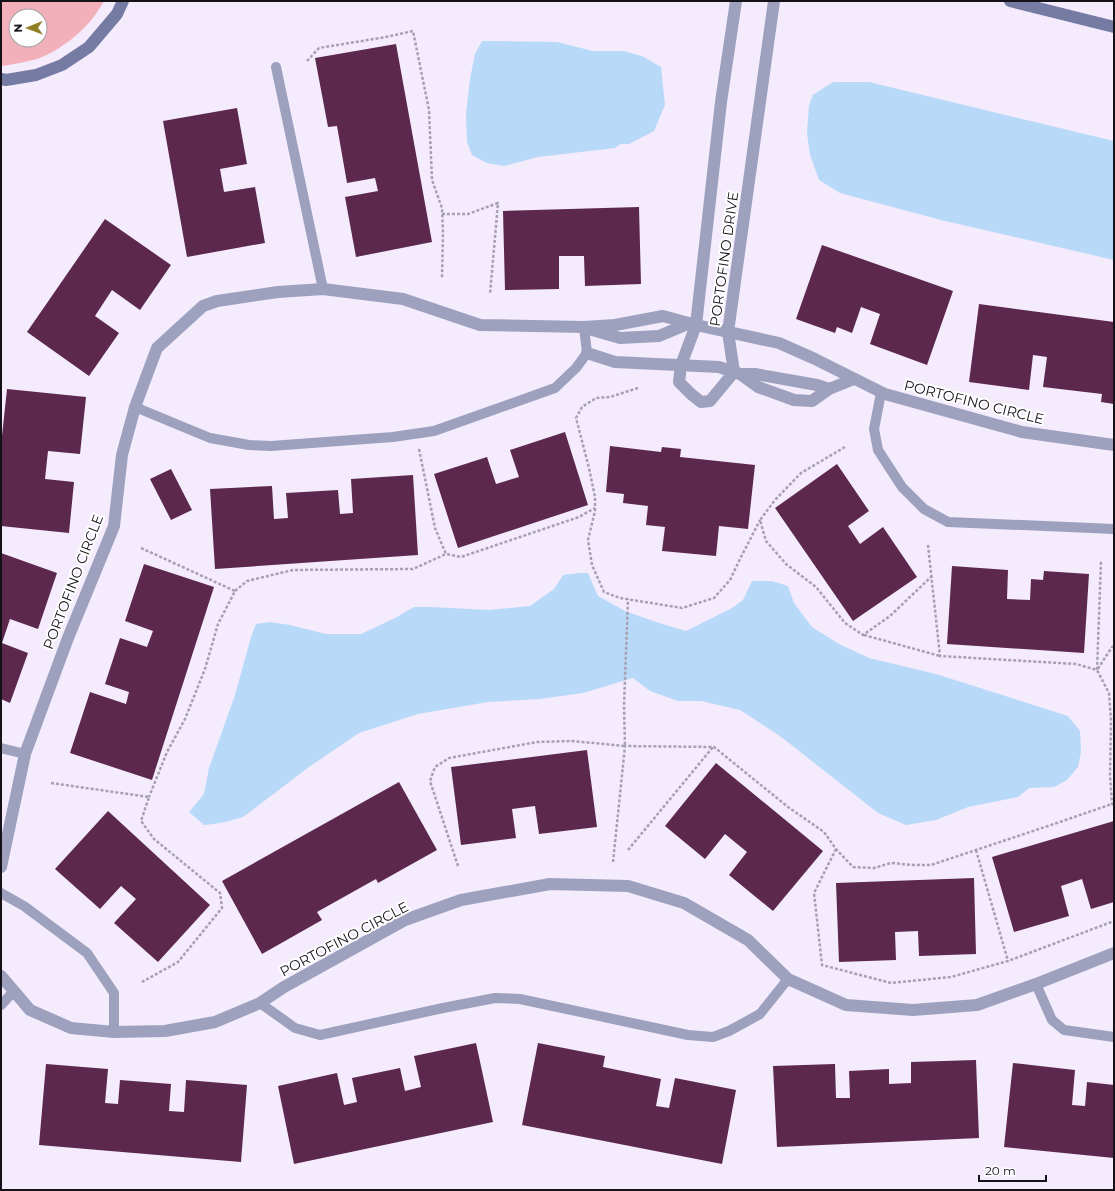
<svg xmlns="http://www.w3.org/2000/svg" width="1115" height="1191" viewBox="0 0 1115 1191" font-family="Montserrat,sans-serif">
  <rect width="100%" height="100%" fill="#f4ebfd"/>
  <path fill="#f2b0bb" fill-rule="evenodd" d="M 1,1 L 104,1 C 90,27 64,49 37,59 C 26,62 14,64 3,66 L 1,66 ZM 16,16 L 40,16 L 40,40 L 16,40 Z"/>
  <g fill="#b9d9f9">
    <path d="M 482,41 L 557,42 L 593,51 L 623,51 L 642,56 L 661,67 L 665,105 L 654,131 L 629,144 L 620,144 L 615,148 L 538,157 L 504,166 L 487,163 L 472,155 L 467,142 L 466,114 L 470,79 L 475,54 Z"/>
    <path d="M 833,82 L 869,82 L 1114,141 L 1114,260 L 941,220 L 840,193 L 819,180 L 810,155 L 807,133 L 809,105 L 813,95 Z"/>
    <path d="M 580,573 L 588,573 L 598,596 L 625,611 L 659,623 L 686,631 L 732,608 L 743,600 L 752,581 L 772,581 L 788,586 L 794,603 L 812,627 L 839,644 L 869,658 L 936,674 L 1068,716 L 1080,731 L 1081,752 L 1078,767 L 1067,780 L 1054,787 L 1029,788 L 1018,797 L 968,807 L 936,820 L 906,825 L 878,813 L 780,736 L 740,710 L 701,701 L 678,701 L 650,691 L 633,678 L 583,693 L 540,699 L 488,702 L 418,714 L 359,733 L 309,767 L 243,817 L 225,822 L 214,824 L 204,825 L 189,812 L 204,794 L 209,768 L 235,695 L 251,637 L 256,624 L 270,622 L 290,625 L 326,634 L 361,634 L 395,618 L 414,607 L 432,607 L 489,610 L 530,606 L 554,589 L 563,575 Z"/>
  </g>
  <g fill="#5c284e">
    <path d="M 396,44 L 432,242 L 356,257 L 345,197 L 378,191 L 375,178 L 347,183 L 337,126 L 328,127 L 315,58 Z"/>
    <path d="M 237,108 L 247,164 L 220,169 L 224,192 L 255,187 L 265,243 L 187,257 L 163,121 Z"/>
    <path d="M 639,207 L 641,284 L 585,286 L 584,256 L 559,256 L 559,289 L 505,290 L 503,211 Z"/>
    <path d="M 105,219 L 171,265 L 140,310 L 112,290 L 95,316 L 119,333 L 89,376 L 27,332 Z"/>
    <path d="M 822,245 L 953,291 L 927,365 L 870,344 L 880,314 L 861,307 L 852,333 L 837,327 L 835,333 L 796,319 Z"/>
    <path d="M 979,304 L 1114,322 L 1114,404 L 1101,402 L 1102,394 L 1043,387 L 1047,357 L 1033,355 L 1029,390 L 969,382 Z"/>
    <path d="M 7,389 L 86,397 L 80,454 L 48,451 L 45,479 L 74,482 L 69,533 L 1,526 L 1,445 Z"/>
    <path d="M 565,432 L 588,505 L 458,548 L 434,474 L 487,457 L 496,484 L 519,477 L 510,450 Z"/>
    <path d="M 610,446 L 661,452 L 662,447 L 681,449 L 680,457 L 755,465 L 748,529 L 719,526 L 716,556 L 662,551 L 665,527 L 646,525 L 648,506 L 623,503 L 624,494 L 606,492 Z"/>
    <path d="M 837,464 L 869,511 L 848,526 L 860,544 L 883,527 L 917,577 L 853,621 L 775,508 Z"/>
    <path d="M 171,469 L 192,510 L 171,520 L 150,479 Z"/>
    <path d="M 413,475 L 418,555 L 215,569 L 210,489 L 272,486 L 274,519 L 288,518 L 286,493 L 338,490 L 340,514 L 353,513 L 351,479 Z"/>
    <path d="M 1,553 L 57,573 L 38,629 L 10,619 L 2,643 L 28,653 L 10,703 L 1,699 Z"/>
    <path d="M 144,564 L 214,587 L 152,780 L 70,753 L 90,692 L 126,704 L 129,692 L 105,684 L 120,638 L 147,647 L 153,631 L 125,621 Z"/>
    <path d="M 952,566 L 1008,570 L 1007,599 L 1030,600 L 1031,579 L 1043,580 L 1044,571 L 1089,574 L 1084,653 L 947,644 Z"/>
    <path d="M 587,750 L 597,827 L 539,834 L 535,806 L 512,809 L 516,838 L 461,845 L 451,767 Z"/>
    <path d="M 716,763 L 823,851 L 773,911 L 729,875 L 747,852 L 725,834 L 705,859 L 665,826 Z"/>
    <path d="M 399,782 L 437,850 L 378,883 L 376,879 L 317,912 L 322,920 L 262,954 L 222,881 Z"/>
    <path d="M 108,811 L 210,905 L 158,962 L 114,923 L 136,899 L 121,886 L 100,909 L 55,869 Z"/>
    <path d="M 1114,821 L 1114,902 L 1091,909 L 1082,879 L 1061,886 L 1069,916 L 1014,932 L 992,857 Z"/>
    <path d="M 974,878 L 976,954 L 919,956 L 918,931 L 895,932 L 896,960 L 839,962 L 836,883 Z"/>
    <path d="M 476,1043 L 493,1122 L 294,1164 L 278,1086 L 337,1073 L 344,1105 L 357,1102 L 352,1078 L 400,1068 L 405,1091 L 421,1087 L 414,1056 Z"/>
    <path d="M 538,1043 L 605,1056 L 603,1067 L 661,1079 L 656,1106 L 669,1108 L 675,1078 L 736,1090 L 722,1164 L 522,1125 Z"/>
    <path d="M 976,1060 L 979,1138 L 777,1147 L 773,1066 L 835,1064 L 836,1098 L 850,1098 L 849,1071 L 889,1069 L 889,1084 L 911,1083 L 911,1062 Z"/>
    <path d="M 1013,1063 L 1075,1070 L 1072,1105 L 1085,1106 L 1087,1082 L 1114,1085 L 1114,1158 L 1004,1147 Z"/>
    <path d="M 46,1064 L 108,1069 L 105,1103 L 118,1104 L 120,1080 L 171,1084 L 169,1111 L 184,1112 L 186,1080 L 247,1085 L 241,1162 L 39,1145 Z"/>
  </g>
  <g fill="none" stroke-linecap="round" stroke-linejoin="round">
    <g stroke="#a7a0ae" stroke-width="2.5" stroke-dasharray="3 2" stroke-linecap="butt">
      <path d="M 307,61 L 319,48 L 386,37 L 413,31 L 429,110 L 432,180 L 442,208 L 443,233 L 442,278"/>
      <path d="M 442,214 L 468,214 L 498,203 L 490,294"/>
      <path d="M 638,388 L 610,397 L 596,398 L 582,407 L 576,418 L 589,468 L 595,497 L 595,511 L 588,540 L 592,565 L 604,592 L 620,598 L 682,608 L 714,598 L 730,580 L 741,557 L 760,520"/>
      <path d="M 845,447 L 801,473 L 775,500 L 760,520 L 766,541 L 786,564 L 816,587 L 845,623 L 863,635 L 890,616 L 932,576"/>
      <path d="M 419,449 L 435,528 L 446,554 L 461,557 L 579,517 L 595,508"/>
      <path d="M 928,545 L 940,656 L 1076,664 L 1097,670 L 1101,561"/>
      <path d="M 141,548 L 235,591 L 218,624 L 205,669 L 185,719 L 167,752 L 149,797"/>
      <path d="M 235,591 L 247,581 L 293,570 L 413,569 L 446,554"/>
      <path d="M 864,635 L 940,656"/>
      <path d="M 1114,647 L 1112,647 L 1097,670 L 1109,693 L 1111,720 L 1110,775 L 1112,804 L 1114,805"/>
      <path d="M 51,783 L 149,797 L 141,821 L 154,839 L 220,893 L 222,908 L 178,962 L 142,982"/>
      <path d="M 836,849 L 814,893 L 822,965 L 891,983 L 951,977 L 1008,961 L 1114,921"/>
      <path d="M 628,850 L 713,747"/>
      <path d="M 976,850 L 1008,961"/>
      <path d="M 613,862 L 625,746 L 714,747 L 788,807 L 824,832 L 836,849 L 853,867 L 874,868 L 891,863 L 914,865 L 931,865 L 1048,826 L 1112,804"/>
      <path d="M 458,866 L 430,781 L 435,767 L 449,758 L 537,742 L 572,741 L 625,746 L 624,706 L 628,599"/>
    </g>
    <g stroke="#9da1be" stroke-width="10">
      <path d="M 276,67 L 323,289"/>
      <path d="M 881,393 L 874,429 L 878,450 L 902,487 L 924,509 L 948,522 L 1114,529"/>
      <path d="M 135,407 L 210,438 L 249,445 L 271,446 L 393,437 L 434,431 L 555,388 L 576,368 L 587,353 L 584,327"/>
      <path d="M 1,748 L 25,754"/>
      <path d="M 1,893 L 24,906 L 87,953 L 114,993 L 114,1032"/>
      <path d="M 1036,984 L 1052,1020 L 1064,1030 L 1114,1037"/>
      <path d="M 260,1003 L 295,1028 L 320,1035 L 443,1008 L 495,998 L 520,999 L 688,1035 L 713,1037 L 729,1031 L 760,1014 L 788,979"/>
      <path d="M 1,1005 L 14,991"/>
    </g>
    <g stroke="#9da1be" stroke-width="12">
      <path d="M 736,1 L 721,102 L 696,325 L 681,365 L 679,382 L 691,394 L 701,402 L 710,401 L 734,372 L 728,332 L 774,1"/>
      <path d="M 589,329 L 620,338 L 659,336 L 690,323"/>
      <path d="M 587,353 L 615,362 L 719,367 L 740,374 L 758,387 L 794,400 L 812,401 L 829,389 L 854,379"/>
      <path d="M 740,374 L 755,374 L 817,385 L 829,389"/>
      <path d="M 1,867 L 25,754 L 68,638 L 114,526 L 122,455 L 135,407 L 157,348 L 203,306 L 217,301 L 278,292 L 323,289 L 403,299 L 480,325 L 584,327 L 615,325 L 663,316 L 696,325 L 779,343 L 815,359 L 885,394 L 1022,432 L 1114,445"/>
      <path d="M 1,976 L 30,1010 L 71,1028 L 114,1032 L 165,1031 L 215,1022 L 260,1003 L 284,987 L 405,920 L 461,900 L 550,884 L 628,886 L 684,903 L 748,940 L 788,979 L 846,1005 L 913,1010 L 977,1005 L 1036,984 L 1114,953"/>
    </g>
    <g stroke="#767ba4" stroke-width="12">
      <path d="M 1010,1 L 1114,27"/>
      <path d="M 1,79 L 6,80 L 36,75 L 62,65 L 89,47 L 117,14 L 123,1"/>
    </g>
  </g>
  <g text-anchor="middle" stroke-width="4" stroke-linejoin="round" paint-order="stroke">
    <g font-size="14" fill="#151118" stroke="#fff">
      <text transform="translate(724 259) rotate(-82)" y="5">PORTOFINO DRIVE</text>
      <text transform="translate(974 402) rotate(14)" y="5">PORTOFINO CIRCLE</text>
      <text transform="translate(73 582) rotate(-69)" y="5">PORTOFINO CIRCLE</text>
      <text transform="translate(344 939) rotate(-28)" y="5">PORTOFINO CIRCLE</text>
    </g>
  </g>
  <rect width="1115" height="1191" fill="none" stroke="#151118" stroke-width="4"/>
  <g transform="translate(28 28) rotate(269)"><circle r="19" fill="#ffffff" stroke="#a1a0a3"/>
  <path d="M0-3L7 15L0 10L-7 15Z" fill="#917f26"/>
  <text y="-6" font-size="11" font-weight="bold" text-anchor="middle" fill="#151118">N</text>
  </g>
  <path d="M979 1175v6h67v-6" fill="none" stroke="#151118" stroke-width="2"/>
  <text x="985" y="1175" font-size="12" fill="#151118" stroke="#ffffff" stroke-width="3" paint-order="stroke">20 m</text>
</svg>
